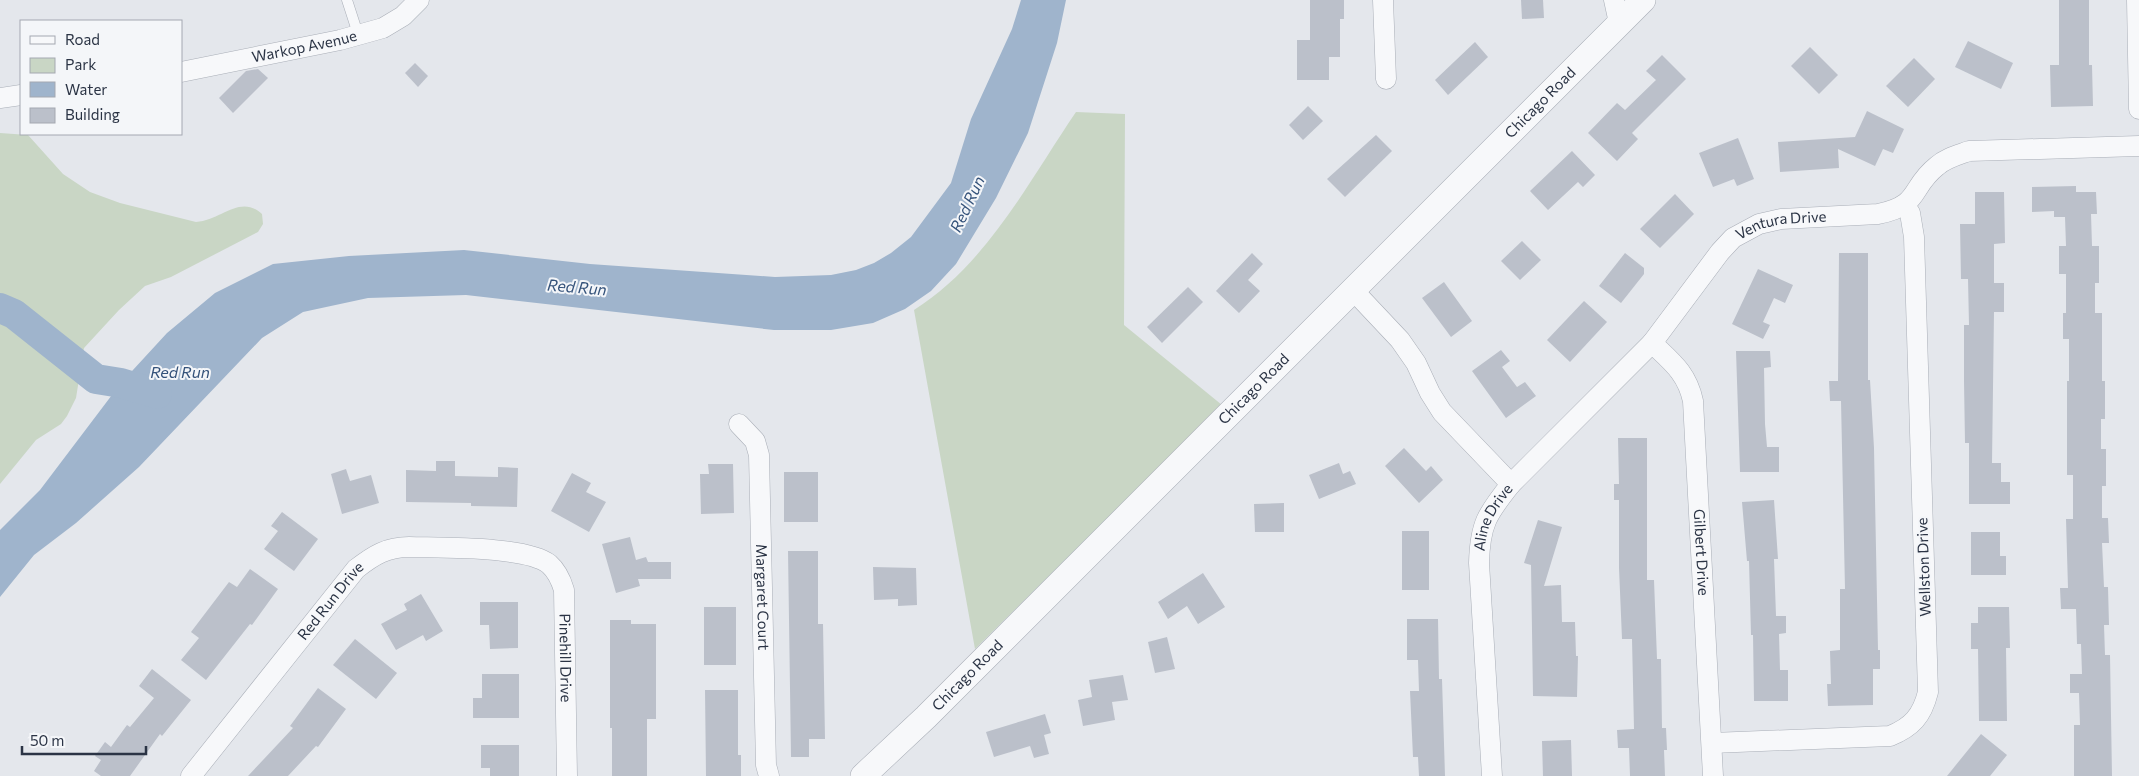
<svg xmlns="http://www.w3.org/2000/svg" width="2139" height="776" viewBox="0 0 2139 776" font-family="Commissioner,sans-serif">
  <rect width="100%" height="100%" fill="#e4e7ec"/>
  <g fill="#c9d6c5">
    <path d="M 1076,112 L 1125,114 L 1124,325 L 1222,405 L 975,649 L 914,310 C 987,264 1029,181 1076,112 Z"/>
    <path d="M 0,133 L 28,135 L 63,174 L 90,192 L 120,203 L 196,222 C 222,220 240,194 262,214 L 263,224 L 258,232 L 171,277 L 145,286 L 119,310 L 84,348 L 76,398 L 67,416 L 61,424 L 36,440 L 0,484 Z"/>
  </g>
  <path fill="#9fb4cc" d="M 1021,0 L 1066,0 L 1057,43 L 1028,133 L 996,198 L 956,264 L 931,291 L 905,309 L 873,323 L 831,330 L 774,330 L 466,295 L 368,298 L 303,312 L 262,338 L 139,467 L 76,523 L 34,555 L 0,597 L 0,530 L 40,490 L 121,383 L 167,333 L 215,293 L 273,264 L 349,256 L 464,250 L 590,264 L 775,277 L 831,275 L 856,270 L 874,263 L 891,253 L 911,237 L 951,183 L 971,119 L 1012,29 Z"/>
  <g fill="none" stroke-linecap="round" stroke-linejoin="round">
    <path stroke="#9fb4cc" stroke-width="30" d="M 0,308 L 14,314 L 96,379 L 121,383 L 157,394"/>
  </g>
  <g fill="#bbc0ca">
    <path d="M 1310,0 L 1344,0 L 1344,19 L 1340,19 L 1340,57 L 1329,57 L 1329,80 L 1297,80 L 1297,40 L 1310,40 Z"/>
    <path d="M 1521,0 L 1543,0 L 1544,18 L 1522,19 Z"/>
    <path d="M 2059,0 L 2089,0 L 2089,65 L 2092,65 L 2093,106 L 2051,107 L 2050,65 L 2059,65 Z"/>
    <path d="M 1968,41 L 2013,63 L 2001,89 L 1955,67 Z"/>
    <path d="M 1475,42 L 1488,57 L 1448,95 L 1435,80 Z"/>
    <path d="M 1810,47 L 1838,75 L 1819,94 L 1791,66 Z"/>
    <path d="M 1662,55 L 1686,79 L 1632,133 L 1638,139 L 1617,161 L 1588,133 L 1617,103 L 1625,110 L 1656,80 L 1646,71 Z"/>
    <path d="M 1914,58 L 1935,79 L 1908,107 L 1886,86 Z"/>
    <path d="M 415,63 L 428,76 L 418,87 L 405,73 Z"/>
    <path d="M 258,69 L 268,78 L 233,113 L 219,98 L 246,71 Z"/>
    <path d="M 1308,106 L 1323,121 L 1303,140 L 1289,125 Z"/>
    <path d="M 1867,111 L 1904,129 L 1893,153 L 1883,149 L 1875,166 L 1838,149 L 1839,168 L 1780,172 L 1778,142 L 1855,137 Z"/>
    <path d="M 1376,135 L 1392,151 L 1345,197 L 1327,179 Z"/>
    <path d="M 1738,138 L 1754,179 L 1737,186 L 1734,179 L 1713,187 L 1699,153 Z"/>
    <path d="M 1572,151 L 1595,175 L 1583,187 L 1578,182 L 1548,210 L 1530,191 Z"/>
    <path d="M 2076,186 L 2076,192 L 2096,192 L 2097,214 L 2091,214 L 2092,246 L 2099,246 L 2099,283 L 2095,283 L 2095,313 L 2102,313 L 2102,381 L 2105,381 L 2105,419 L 2101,419 L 2101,449 L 2106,449 L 2106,486 L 2102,486 L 2102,518 L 2108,518 L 2109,543 L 2102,543 L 2104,587 L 2108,587 L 2109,625 L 2104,625 L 2105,655 L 2110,655 L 2112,776 L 2074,776 L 2074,725 L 2080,725 L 2079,693 L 2070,693 L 2070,674 L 2082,674 L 2081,644 L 2077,644 L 2076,609 L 2061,609 L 2060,588 L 2068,588 L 2066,519 L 2073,519 L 2073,475 L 2067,475 L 2067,381 L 2069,381 L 2069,339 L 2063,339 L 2063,313 L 2066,313 L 2066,274 L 2059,274 L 2059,246 L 2066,246 L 2065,217 L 2054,217 L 2054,211 L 2032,212 L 2032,187 Z"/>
    <path d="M 1975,192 L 2004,192 L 2005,243 L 1994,244 L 1994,283 L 2004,283 L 2004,312 L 1994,312 L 1992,463 L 2001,463 L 2001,482 L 2010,482 L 2010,504 L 1969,504 L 1969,443 L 1965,443 L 1964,381 L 1964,325 L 1969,325 L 1968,279 L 1961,279 L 1960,224 L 1975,224 Z"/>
    <path d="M 1675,194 L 1694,214 L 1660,248 L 1640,229 Z"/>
    <path d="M 1522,241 L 1541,260 L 1520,280 L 1501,261 Z"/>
    <path d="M 1252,253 L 1263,264 L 1248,280 L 1260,291 L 1239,313 L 1216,291 Z"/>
    <path d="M 1625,253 L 1644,268 L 1644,274 L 1621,303 L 1599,286 Z"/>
    <path d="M 1839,253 L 1868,253 L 1868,380 L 1870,380 L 1874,448 L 1878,650 L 1880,650 L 1880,669 L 1873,669 L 1873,705 L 1828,706 L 1827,684 L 1831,684 L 1830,651 L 1840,650 L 1840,589 L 1845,589 L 1841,401 L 1830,401 L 1829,381 L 1838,381 Z"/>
    <path d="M 1758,269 L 1793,285 L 1785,303 L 1774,298 L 1763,322 L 1770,325 L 1763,339 L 1732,324 Z"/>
    <path d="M 1444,282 L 1472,321 L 1451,337 L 1422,298 Z"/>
    <path d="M 1188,287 L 1203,302 L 1162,343 L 1147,327 Z"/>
    <path d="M 1584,301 L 1607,322 L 1570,362 L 1547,340 Z"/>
    <path d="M 1501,350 L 1510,361 L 1502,367 L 1517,387 L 1525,382 L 1536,396 L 1506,418 L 1472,371 Z"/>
    <path d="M 1736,351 L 1770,351 L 1771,367 L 1764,368 L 1765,424 L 1767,447 L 1779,447 L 1779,472 L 1740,472 Z"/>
    <path d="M 1618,438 L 1647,438 L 1647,580 L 1654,580 L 1657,659 L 1661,659 L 1662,728 L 1666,728 L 1667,750 L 1664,750 L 1665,776 L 1630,776 L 1629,748 L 1618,748 L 1617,730 L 1634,729 L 1632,639 L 1622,639 L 1619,568 L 1619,500 L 1614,500 L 1614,484 L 1619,484 Z"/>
    <path d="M 1404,448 L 1426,471 L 1431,466 L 1443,480 L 1419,503 L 1385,466 Z"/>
    <path d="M 436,461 L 455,461 L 455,476 L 498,477 L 498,467 L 518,468 L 517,507 L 471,506 L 471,503 L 406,502 L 406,470 L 436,471 Z"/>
    <path d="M 1339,463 L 1343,474 L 1350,471 L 1356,484 L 1319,499 L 1309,475 Z"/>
    <path d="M 708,464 L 733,464 L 734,513 L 701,514 L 700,474 L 709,474 Z"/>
    <path d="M 346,469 L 350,481 L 371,475 L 379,503 L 342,514 L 331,474 Z"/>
    <rect x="784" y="472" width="34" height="50"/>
    <path d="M 572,473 L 591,483 L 586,492 L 606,502 L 589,532 L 551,511 Z"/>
    <path d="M 1774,500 L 1778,559 L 1774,559 L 1776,616 L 1786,616 L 1786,633 L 1779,634 L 1780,670 L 1788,670 L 1788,701 L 1754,701 L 1753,635 L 1751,635 L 1749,561 L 1747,561 L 1742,502 Z"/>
    <path d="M 1284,503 L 1284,532 L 1255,532 L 1254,504 Z"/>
    <path d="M 282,512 L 318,539 L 294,571 L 264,549 L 278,531 L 271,526 Z"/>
    <path d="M 1538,520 L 1562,527 L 1544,586 L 1561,585 L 1562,622 L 1575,622 L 1576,656 L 1578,656 L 1577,697 L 1533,696 L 1531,565 L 1524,563 Z"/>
    <rect x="1402" y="531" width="27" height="59"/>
    <path d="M 1971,532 L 2000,532 L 2000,556 L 2006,556 L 2006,575 L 1971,575 Z"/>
    <path d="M 630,537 L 636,560 L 646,557 L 648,562 L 671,562 L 671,579 L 638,579 L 640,586 L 616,593 L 602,544 Z"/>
    <path d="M 788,551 L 818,551 L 818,624 L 823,624 L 825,739 L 809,739 L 809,757 L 791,757 Z"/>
    <path d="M 873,567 L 916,568 L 917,605 L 898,606 L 898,599 L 874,600 Z"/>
    <path d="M 250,569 L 278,589 L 252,625 L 250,624 L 206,680 L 181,660 L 199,638 L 191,632 L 229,582 L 237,587 Z"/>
    <path d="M 1203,573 L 1225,607 L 1198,624 L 1187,606 L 1168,619 L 1158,602 Z"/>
    <path d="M 421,594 L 443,631 L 426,641 L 423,635 L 396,650 L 381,624 L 407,610 L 404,604 Z"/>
    <path d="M 480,602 L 518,602 L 518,648 L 490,649 L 489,625 L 480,625 Z"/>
    <rect x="704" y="607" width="32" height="58"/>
    <path d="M 1978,607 L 2009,607 L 2010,648 L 2006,648 L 2007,721 L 1979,721 L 1978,649 L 1971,649 L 1971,623 L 1978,623 Z"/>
    <path d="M 1407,619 L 1438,619 L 1439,679 L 1442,679 L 1445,776 L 1419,776 L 1418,757 L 1413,757 L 1410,691 L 1419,691 L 1418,660 L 1407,660 Z"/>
    <path d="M 610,620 L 631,620 L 631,624 L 656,624 L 656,719 L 647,719 L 647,776 L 612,776 L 612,728 L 610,728 Z"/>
    <path d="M 1167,637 L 1175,669 L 1155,673 L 1148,642 Z"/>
    <path d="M 355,639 L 397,673 L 376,699 L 333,665 Z"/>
    <path d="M 152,669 L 191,700 L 162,736 L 160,734 L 130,776 L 101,776 L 94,771 L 101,760 L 95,756 L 105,742 L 111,747 L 127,725 L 130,727 L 154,698 L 139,686 Z"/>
    <path d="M 482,674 L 519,674 L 519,718 L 473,718 L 473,698 L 482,698 Z"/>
    <path d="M 1123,675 L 1128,700 L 1112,702 L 1115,720 L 1083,726 L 1078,700 L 1092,697 L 1089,680 Z"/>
    <path d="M 318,688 L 346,709 L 318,747 L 316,746 L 288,776 L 248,776 L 293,728 L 290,726 Z"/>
    <path d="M 705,690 L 738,690 L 738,755 L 741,755 L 741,776 L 706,776 Z"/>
    <path d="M 1045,714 L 1051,733 L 1044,735 L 1049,754 L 1034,758 L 1030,746 L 994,757 L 986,732 Z"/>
    <path d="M 1981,734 L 2007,755 L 1990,776 L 1947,776 Z"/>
    <path d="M 1571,740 L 1572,776 L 1543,776 L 1542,741 Z"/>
    <path d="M 481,745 L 519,745 L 519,776 L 490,776 L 490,768 L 481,768 Z"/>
  </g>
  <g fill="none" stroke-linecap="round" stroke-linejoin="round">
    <g stroke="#a9aeb7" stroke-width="11">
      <path id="service" d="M 347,0 L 358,34"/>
    </g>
    <g stroke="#a9aeb7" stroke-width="21">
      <g id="minor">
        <path d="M 1383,0 L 1386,79"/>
        <path d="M 1614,0 L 1619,23"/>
        <path d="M 2137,0 L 2139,109"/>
        <path id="s1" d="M 181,72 L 340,40 L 383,28 L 403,16 L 419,0"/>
        <path d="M 0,98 L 21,95"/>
        <path d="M 1352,289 L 1400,340 L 1416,363 L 1430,393 L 1442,412 L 1511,484"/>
        <path id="s2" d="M 1652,343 C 1672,362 1687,373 1693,401 L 1713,776"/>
        <path id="s3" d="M 739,424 L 755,441 L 759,455 L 766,765 L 769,776"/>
        <path d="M 1712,743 L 1890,736 C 1912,727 1922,716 1928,692 L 1914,237 L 1910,213 L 1904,205"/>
        <path id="s4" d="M 191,776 L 356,569 C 374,555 387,547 409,547 C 441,548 526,546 549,564 C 557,571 561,580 564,590 L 567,776"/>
        <path id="s5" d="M 1492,776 L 1479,563 C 1480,524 1487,514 1511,484 L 1652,343 L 1720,252 L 1733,238 L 1759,224 L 1781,219 L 1878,214 C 1922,205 1909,188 1937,166 C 1946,158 1958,155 1969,151 L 2139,146"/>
      </g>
    </g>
    <g stroke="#a9aeb7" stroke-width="26">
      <g id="tertiary">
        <path id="s6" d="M 863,776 L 926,717 L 1643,0"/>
      </g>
    </g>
    <use href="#service" stroke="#f7f8fa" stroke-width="10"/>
    <use href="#minor" stroke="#f7f8fa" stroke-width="20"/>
    <use href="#tertiary" stroke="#f7f8fa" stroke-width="25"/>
  </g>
  <g text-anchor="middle" stroke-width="4" stroke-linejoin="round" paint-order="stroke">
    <g font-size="15" fill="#2b3445" stroke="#f4f6f9">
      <text dy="5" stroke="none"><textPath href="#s1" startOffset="126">Warkop Avenue</textPath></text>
      <text dy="5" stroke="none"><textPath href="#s6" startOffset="955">Chicago Road</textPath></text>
      <text dy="5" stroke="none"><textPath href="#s5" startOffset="684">Ventura Drive</textPath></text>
      <text dy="5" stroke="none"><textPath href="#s6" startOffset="550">Chicago Road</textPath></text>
      <text dy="5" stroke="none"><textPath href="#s5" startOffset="262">Aline Drive</textPath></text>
      <text dy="5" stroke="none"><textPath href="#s2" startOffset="224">Gilbert Drive</textPath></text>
      <text transform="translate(1924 567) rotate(-92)" y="5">Wellston Drive</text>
      <text dy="5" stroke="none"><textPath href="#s3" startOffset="180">Margaret Court</textPath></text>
      <text dy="5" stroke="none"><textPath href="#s4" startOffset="224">Red Run Drive</textPath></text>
      <text dy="5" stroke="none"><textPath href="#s4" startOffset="564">Pinehill Drive</textPath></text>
      <text dy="5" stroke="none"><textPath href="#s6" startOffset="145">Chicago Road</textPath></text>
    </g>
    <g font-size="16" font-style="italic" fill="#34527a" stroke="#f4f6f9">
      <text transform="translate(967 204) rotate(-65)" y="6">Red Run</text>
      <text transform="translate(577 287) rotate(5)" y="6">Red Run</text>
      <text x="180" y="378">Red Run</text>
    </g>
  </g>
  <rect x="20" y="20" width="162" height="115" fill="#f4f6f9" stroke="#a4a8b1"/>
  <rect x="30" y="36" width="25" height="8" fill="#f7f8fa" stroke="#a4a8b1"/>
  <text x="65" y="45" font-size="15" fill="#2b3445">Road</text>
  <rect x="30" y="58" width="25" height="15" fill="#c9d6c5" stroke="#a4a8b1"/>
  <text x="65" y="70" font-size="15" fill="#2b3445">Park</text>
  <rect x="30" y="82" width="25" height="15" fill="#9fb4cc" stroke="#a4a8b1"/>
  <text x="65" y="95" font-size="15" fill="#2b3445">Water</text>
  <rect x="30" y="108" width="25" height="15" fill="#bbc0ca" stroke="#a4a8b1"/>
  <text x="65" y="120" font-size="15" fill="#2b3445">Building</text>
  <path d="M22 746v8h124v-8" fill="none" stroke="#2b3445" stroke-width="2.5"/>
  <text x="30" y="746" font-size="15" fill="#2b3445" stroke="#f4f6f9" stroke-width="4" paint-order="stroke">50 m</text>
</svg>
